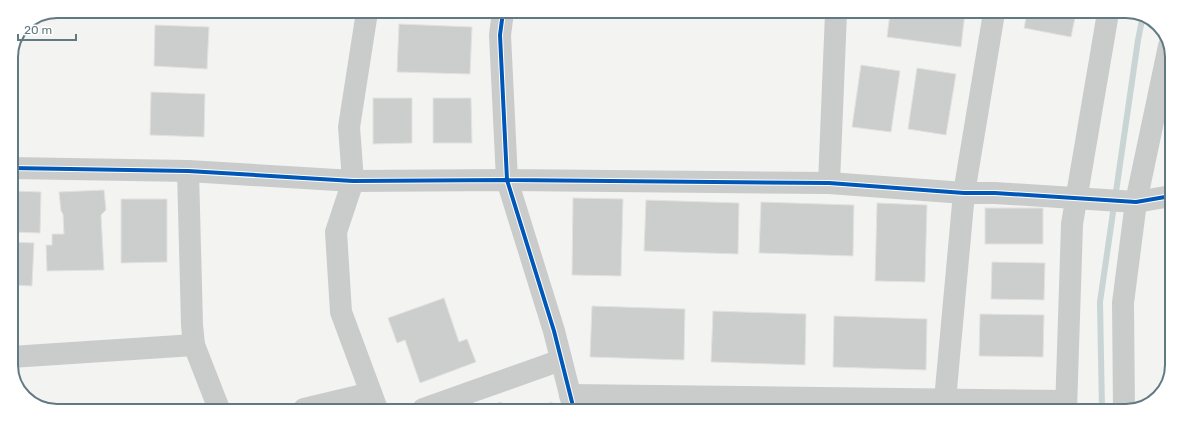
<svg xmlns="http://www.w3.org/2000/svg" width="1183" height="422" viewBox="0 0 1183 422" font-family="Rubik,sans-serif">
  <rect width="100%" height="100%" fill="#f3f3f1"/>
  <g fill="none" stroke-linecap="round" stroke-linejoin="round">
    <path stroke="#c9d4d5" stroke-width="6" d="M 1102,411 L 1100,302 L 1138,40 L 1143,15"/>
  </g>
  <g fill="#cccece" stroke="#e2e2e1">
    <path d="M 890,13 L 965,13 L 961,47 L 887,37 Z"/>
    <path d="M 1027,13 L 1076,13 L 1071,37 L 1024,28 Z"/>
    <path d="M 399,24 L 472,27 L 470,74 L 397,72 Z"/>
    <path d="M 155,25 L 209,27 L 207,69 L 154,66 Z"/>
    <path d="M 861,65 L 900,71 L 891,132 L 852,127 Z"/>
    <path d="M 917,68 L 956,74 L 946,135 L 908,129 Z"/>
    <path d="M 151,92 L 205,94 L 204,137 L 150,135 Z"/>
    <path d="M 373,98 L 412,98 L 412,143 L 373,144 Z"/>
    <path d="M 433,98 L 471,98 L 472,143 L 433,143 Z"/>
    <path d="M 104,190 L 106,210 L 101,215 L 104,270 L 47,271 L 46,245 L 52,245 L 52,234 L 64,234 L 63,214 L 61,211 L 59,192 Z"/>
    <path d="M 11,191 L 41,192 L 40,233 L 11,232 Z"/>
    <path d="M 573,198 L 623,199 L 621,276 L 572,275 Z"/>
    <path d="M 121,199 L 167,199 L 167,262 L 121,263 Z"/>
    <path d="M 646,200 L 739,203 L 738,254 L 644,251 Z"/>
    <path d="M 761,202 L 854,205 L 853,256 L 759,253 Z"/>
    <path d="M 877,203 L 927,205 L 925,282 L 875,281 Z"/>
    <rect x="985" y="208" width="58" height="36"/>
    <path d="M 15,242 L 34,243 L 32,286 L 11,285 L 11,246 L 15,246 Z"/>
    <path d="M 992,262 L 1045,263 L 1044,300 L 991,299 Z"/>
    <path d="M 444,298 L 459,342 L 467,339 L 476,362 L 420,383 L 405,340 L 397,343 L 388,318 Z"/>
    <path d="M 592,306 L 685,309 L 684,360 L 590,357 Z"/>
    <path d="M 713,311 L 806,314 L 805,365 L 711,362 Z"/>
    <path d="M 980,314 L 1044,315 L 1043,357 L 979,356 Z"/>
    <path d="M 834,316 L 927,319 L 926,370 L 833,367 Z"/>
    <path d="M 501,402 L 504,410 L 475,410 Z"/>
    <path d="M 552,402 L 555,410 L 528,410 Z"/>
  </g>
  <g fill="none" stroke-linecap="round" stroke-linejoin="round">
    <g stroke="#cacccc" stroke-width="22">
      <path d="M 367,12 L 349,127 L 353,181 L 336,232 L 341,312 L 377,409"/>
      <path d="M 503,12 L 500,35 L 507,180 L 829,183 L 964,193 L 995,193 L 1136,202 L 1171,196"/>
      <path d="M 11,168 L 188,171 L 353,181 L 507,180 L 554,331 L 574,410"/>
      <path d="M 188,171 L 192,325 L 194,345 L 219,409"/>
      <path d="M 829,183 L 836,13"/>
      <path d="M 11,357 L 194,345"/>
      <path d="M 570,395 L 1066,401"/>
      <path d="M 304,409 L 371,393"/>
      <path d="M 423,409 L 561,360"/>
      <path d="M 944,411 L 964,193 L 994,13"/>
      <path d="M 1066,411 L 1072,224 L 1108,13"/>
      <path d="M 1124,411 L 1123,303 L 1136,202 L 1169,46"/>
    </g>
    <g stroke="#fff" stroke-width="6">
      <g id="cycleway">
        <path d="M 503,12 L 500,35 L 507,180 L 829,183 L 964,193 L 995,193 L 1136,202 L 1171,196"/>
        <path d="M 11,168 L 188,171 L 353,181 L 507,180 L 554,331 L 574,410"/>
      </g>
    </g>
    <use href="#cycleway" stroke="#0057b8" stroke-width="4"/>
  </g>
  <path d="M0 0H1183V422H0ZM57 18H1126A39 39 0 0 1 1165 57V365A39 39 0 0 1 1126 404H57A39 39 0 0 1 18 365V57A39 39 0 0 1 57 18Z" fill="#fff" fill-rule="evenodd"/>
  <path fill="none" stroke="#617983" stroke-width="2" d="M57 18H1126A39 39 0 0 1 1165 57V365A39 39 0 0 1 1126 404H57A39 39 0 0 1 18 365V57A39 39 0 0 1 57 18Z"/>
  <path d="M18 34v6h58v-6" fill="none" stroke="#617983" stroke-width="2"/>
  <text x="24" y="34" font-size="12" fill="#617983" stroke="#ffffff" stroke-width="3" paint-order="stroke">20 m</text>
</svg>
